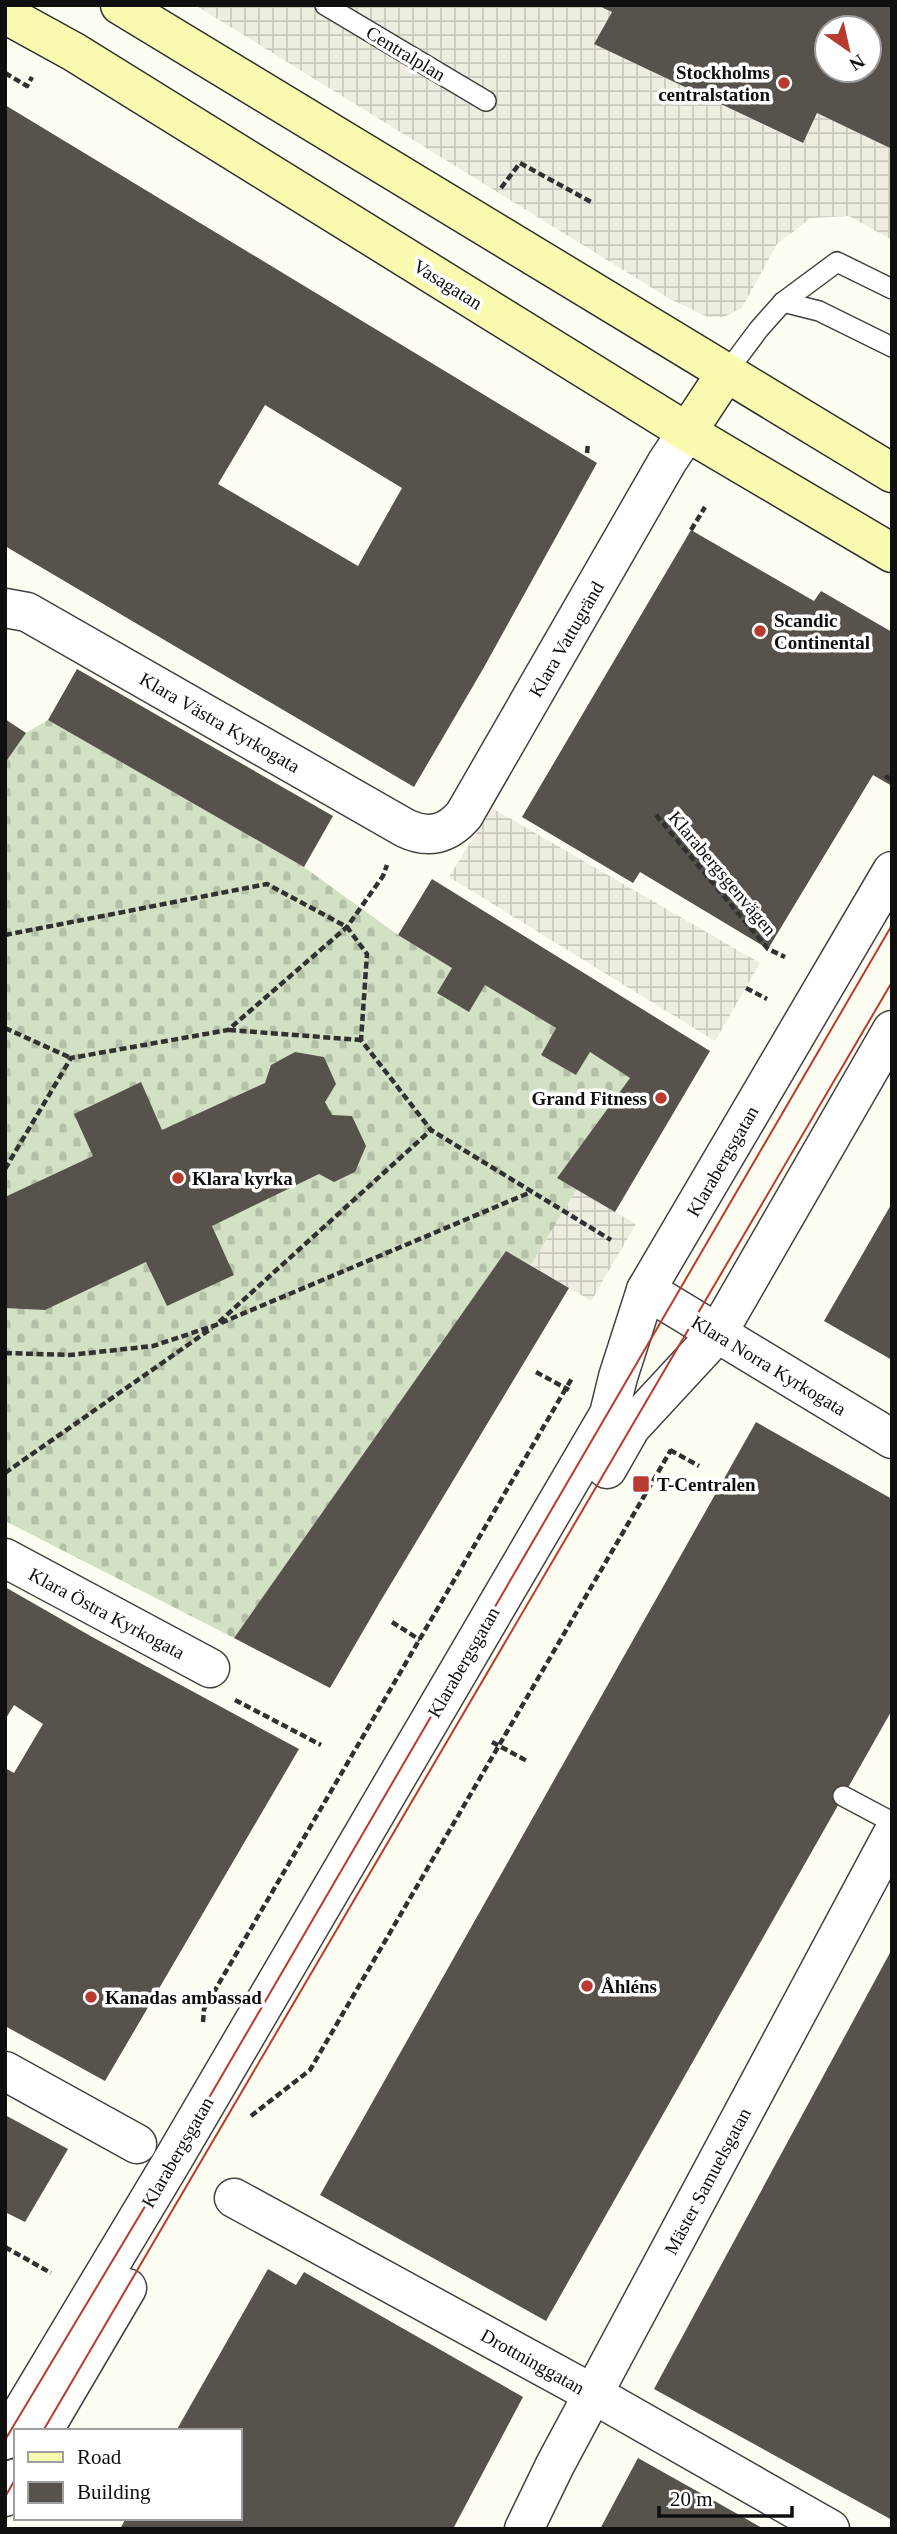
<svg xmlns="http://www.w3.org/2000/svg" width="897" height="2534" viewBox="0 0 897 2534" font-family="Georgia,serif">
  <defs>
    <pattern id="cemetery-stones" width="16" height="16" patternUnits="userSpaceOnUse" patternTransform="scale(1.75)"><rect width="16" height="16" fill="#d2e0c3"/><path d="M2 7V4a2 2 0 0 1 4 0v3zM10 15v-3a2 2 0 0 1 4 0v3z" fill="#b3bfa6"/></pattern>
    <pattern id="plaza-grid" width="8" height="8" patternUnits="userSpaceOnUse" patternTransform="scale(1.75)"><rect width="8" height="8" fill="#efede0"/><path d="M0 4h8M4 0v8" fill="none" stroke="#cccabf"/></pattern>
  </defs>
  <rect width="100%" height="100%" fill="#fefdf1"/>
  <path fill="url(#cemetery-stones)" d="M 48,720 L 304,867 L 398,935 L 452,968 L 438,993 L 469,1012 L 485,985 L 556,1028 L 541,1055 L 576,1075 L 590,1052 L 630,1078 L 557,1178 L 577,1189 L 531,1265 L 506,1252 L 234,1638 L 5,1521 L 5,763 L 26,733 Z"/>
  <g fill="url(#plaza-grid)">
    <path d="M 195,5 L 597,5 L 612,12 L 594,44 L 802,143 L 817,113 L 892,149 L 892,240 L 849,216 L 811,218 L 777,244 L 742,308 L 724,317 L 708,317 L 670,299 Z"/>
    <path d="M 492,808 L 760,963 L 715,1041 L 449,877 Z"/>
    <path d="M 577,1189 L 636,1224 L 591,1301 L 531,1265 Z"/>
  </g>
  <g fill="#57524c" fill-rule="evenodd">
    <path d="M 597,5 L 892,5 L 892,149 L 817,113 L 803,143 L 594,44 L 612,12 ZM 827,28 L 869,28 L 869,70 L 827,70 Z"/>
    <path d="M 5,105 L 597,463 L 483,669 L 414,787 L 5,546 ZM 265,405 L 402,488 L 358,566 L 218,484 Z"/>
    <path d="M 691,530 L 814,601 L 821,591 L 892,632 L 892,786 L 873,775 L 768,949 L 640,872 L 633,883 L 522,817 Z"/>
    <path d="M 77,669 L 333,816 L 304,867 L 48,720 Z"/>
    <path d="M 5,719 L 26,733 L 5,763 Z"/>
    <path d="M 432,879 L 710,1051 L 615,1212 L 557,1178 L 630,1078 L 590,1052 L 576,1075 L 541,1055 L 556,1028 L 485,985 L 469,1012 L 437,993 L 452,968 L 398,935 Z"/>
    <path d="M 295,1052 L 324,1057 L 336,1084 L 325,1102 L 332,1115 L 352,1116 L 366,1146 L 355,1172 L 334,1182 L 319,1174 L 212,1226 L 234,1275 L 167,1306 L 146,1262 L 45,1310 L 5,1308 L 5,1197 L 93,1156 L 74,1114 L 141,1082 L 162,1130 L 265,1083 L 271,1065 Z"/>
    <path d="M 892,1203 L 892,1360 L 824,1321 Z"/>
    <path d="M 506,1251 L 569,1288 L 380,1602 L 330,1688 L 234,1638 Z"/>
    <path d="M 756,1422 L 892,1499 L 892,1710 L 546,2321 L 320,2195 Z"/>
    <path d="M 5,1587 L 94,1638 L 299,1749 L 105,2081 L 5,2026 L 5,1768 L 14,1773 L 43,1724 L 14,1705 L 5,1720 Z"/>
    <path d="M 892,1949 L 892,2520 L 654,2389 Z"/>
    <path d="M 5,2115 L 68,2149 L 25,2222 L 5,2212 Z"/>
    <path d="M 268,2269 L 296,2285 L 304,2272 L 523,2397 L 453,2529 L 120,2529 L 126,2518 L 240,2518 L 240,2431 L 176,2431 Z"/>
    <path d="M 638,2458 L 711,2499 L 764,2529 L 600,2529 Z"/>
  </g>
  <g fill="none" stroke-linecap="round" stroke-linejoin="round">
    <g stroke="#424242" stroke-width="22">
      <g id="lane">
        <path d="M 325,5 L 486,101"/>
        <path d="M 783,302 L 819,311 L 892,347"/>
        <path d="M 726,373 L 759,329 L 783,302 L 837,262 L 892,289"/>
        <path d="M 843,1796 L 892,1822"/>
      </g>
    </g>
    <g stroke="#424242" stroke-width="41">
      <g id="street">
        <path d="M 5,608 L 27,612 L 405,828 C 428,839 447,835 464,815 L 667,462 L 687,432"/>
        <path d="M 646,1290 L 892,1439"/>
        <path d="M 607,1469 L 631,1427 L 717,1334 L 892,1030"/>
        <path d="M 5,1558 L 210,1668"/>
        <path d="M 5,2071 L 137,2144"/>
        <path d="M 234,2198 L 593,2394 L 830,2529"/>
        <path d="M 43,2431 L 127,2288"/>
        <path d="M 5,2440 L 171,2163 L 609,1414 L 618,1377 L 646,1290 L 892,871"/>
        <path d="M 5,2497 L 16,2478"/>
        <path d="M 524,2529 L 555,2465 L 892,1835"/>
      </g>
    </g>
    <g stroke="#313131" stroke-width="41">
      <g id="secondary">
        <path d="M 120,5 L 892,473"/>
        <path d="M 5,14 L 74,52 L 687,432 L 892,553"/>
        <path d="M 687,432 L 726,373"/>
      </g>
    </g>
    <g stroke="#313131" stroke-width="4.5" stroke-dasharray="7 3.5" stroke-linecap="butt">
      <path d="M 5,73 L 27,86 L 32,77"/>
      <path d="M 501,188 L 520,163 L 593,203"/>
      <path d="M 587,453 L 588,444"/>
      <path d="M 691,530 L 705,507"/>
      <path d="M 885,776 L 892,780"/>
      <path d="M 656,815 L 768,949 L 785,957"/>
      <path d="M 5,935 L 267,884 L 347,927 L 367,954 L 361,1040 L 431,1130 L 611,1240"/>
      <path d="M 746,988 L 767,999"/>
      <path d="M 5,1028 L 71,1058"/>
      <path d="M 229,1030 L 361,1040"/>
      <path d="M 5,1169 L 71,1058 L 228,1030 L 347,927 L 383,876 L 387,865"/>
      <path d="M 219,1322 L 431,1130"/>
      <path d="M 5,1353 L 70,1355 L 153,1346 L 216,1325 L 531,1192"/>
      <path d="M 536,1372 L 569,1390"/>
      <path d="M 670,1450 L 699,1466"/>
      <path d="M 5,1473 L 212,1328"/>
      <path d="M 392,1622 L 420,1640"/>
      <path d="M 235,1700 L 321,1745"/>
      <path d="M 492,1742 L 527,1761"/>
      <path d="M 203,2022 L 204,2009 L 572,1378"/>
      <path d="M 251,2116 L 310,2070 L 671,1450"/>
      <path d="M 5,2247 L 51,2273"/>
    </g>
    <use href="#lane" stroke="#fff" stroke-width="19"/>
    <use href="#street" stroke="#fff" stroke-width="38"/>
    <use href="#secondary" stroke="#f8fab0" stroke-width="38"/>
    <g stroke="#b73b2e" stroke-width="2">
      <path d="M 43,2431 L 892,982"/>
      <path d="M 5,2440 L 171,2163 L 892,925"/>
      <path d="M 5,2497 L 16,2478"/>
    </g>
  </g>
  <g fill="#b73b2e" stroke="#fff" stroke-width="2.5">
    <circle cx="784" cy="83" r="7"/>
    <circle cx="760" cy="631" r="7"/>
    <circle cx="661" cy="1098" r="7"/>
    <circle cx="178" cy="1178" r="7"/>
    <rect x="632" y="1475" width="18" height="18" rx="3.5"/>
    <circle cx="587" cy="1986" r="7"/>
    <circle cx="91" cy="1997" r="7"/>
  </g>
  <g text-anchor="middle" stroke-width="7" stroke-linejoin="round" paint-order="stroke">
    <g font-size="19" fill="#0f0f0f" stroke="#fff">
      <text transform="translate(406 53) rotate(31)" y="7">Centralplan</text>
      <text transform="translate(448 284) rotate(32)" y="7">Vasagatan</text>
      <text transform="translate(566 639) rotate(-60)" y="7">Klara Vattugränd</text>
      <text transform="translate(220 722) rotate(30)" y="7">Klara Västra Kyrkogata</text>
      <text transform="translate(723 873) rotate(50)" y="7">Klarabergsgenvägen</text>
      <text transform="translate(722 1161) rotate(-60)" y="7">Klarabergsgatan</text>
      <text transform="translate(769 1365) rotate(31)" y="7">Klara Norra Kyrkogata</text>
      <text transform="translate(107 1613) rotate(28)" y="7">Klara Östra Kyrkogata</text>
      <text transform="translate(463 1662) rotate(-60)" y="7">Klarabergsgatan</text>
      <text transform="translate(177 2152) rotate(-60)" y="7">Klarabergsgatan</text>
      <text transform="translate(707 2181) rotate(-62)" y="7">Mäster Samuelsgatan</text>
      <text transform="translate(533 2361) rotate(29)" y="7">Drottninggatan</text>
    </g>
    <g font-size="19" font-weight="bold" fill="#0f0f0f" stroke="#fff" text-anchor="start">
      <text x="770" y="79" text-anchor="end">Stockholms<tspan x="770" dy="22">centralstation</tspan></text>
      <text x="774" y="627">Scandic<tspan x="774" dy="22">Continental</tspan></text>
      <text x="647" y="1105" text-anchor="end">Grand Fitness</text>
      <text x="192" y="1185">Klara kyrka</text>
      <text x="657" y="1491">T-Centralen</text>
      <text x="601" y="1993">Åhléns</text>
      <text x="105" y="2004">Kanadas ambassad</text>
    </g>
  </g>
  <rect width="897" height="2534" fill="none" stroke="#0f0f0f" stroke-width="14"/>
  <rect x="14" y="2429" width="228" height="91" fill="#ffffff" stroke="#9f9f9f" stroke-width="2"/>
  <rect x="28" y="2452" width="35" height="10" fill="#f8fab0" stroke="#9f9f9f" stroke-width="2"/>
  <text x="77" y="2464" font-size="21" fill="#0f0f0f">Road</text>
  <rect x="28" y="2482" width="35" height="21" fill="#57524c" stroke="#9f9f9f" stroke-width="2"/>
  <text x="77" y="2499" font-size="21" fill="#0f0f0f">Building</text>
  <g transform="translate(848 49) rotate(146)"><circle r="33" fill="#ffffff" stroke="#9f9f9f" stroke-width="2"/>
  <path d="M0-5L12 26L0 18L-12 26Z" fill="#b73b2e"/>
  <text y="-10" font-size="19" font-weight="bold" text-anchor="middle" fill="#0f0f0f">N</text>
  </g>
  <path d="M659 2506v10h133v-10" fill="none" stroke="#0f0f0f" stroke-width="3.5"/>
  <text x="670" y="2506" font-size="21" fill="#0f0f0f" stroke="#ffffff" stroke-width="5" paint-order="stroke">20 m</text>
</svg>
